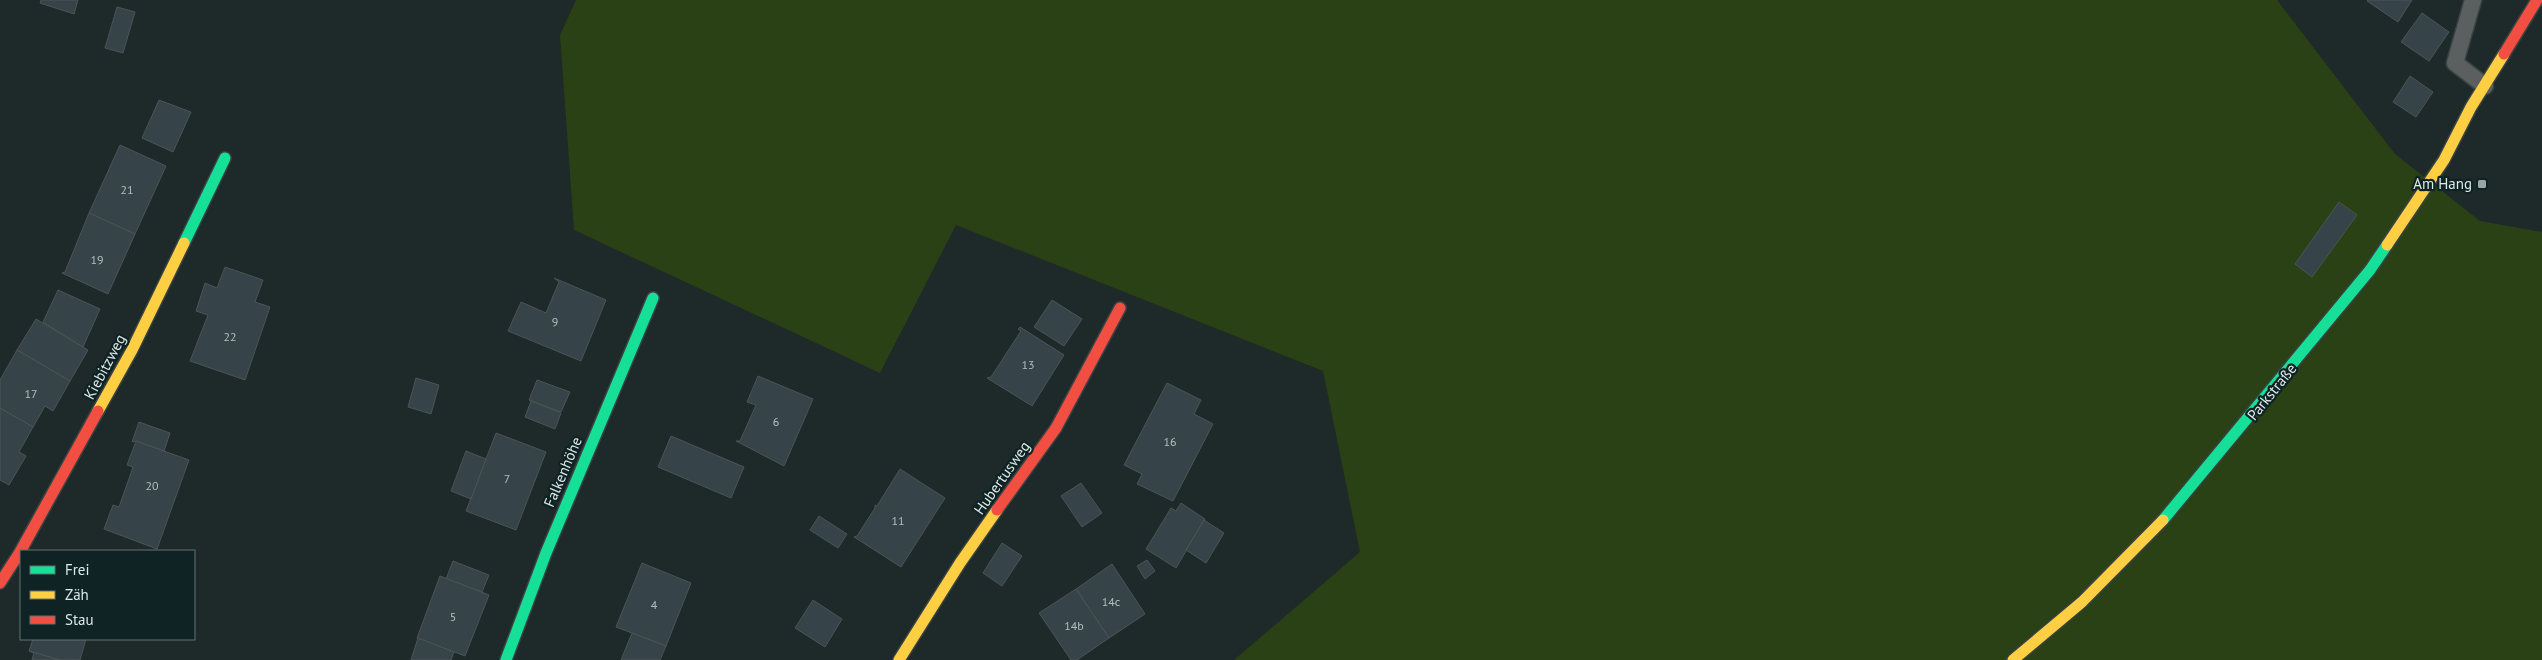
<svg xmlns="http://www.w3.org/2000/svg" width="2542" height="660" viewBox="0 0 2542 660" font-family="'PT Sans',sans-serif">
  <rect width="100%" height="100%" fill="#1e2929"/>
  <path fill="#2a4015" d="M 576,0 L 2277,0 L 2395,154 L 2480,221 L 2542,232 L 2542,660 L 1234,660 L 1360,552 L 1323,371 L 956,225 L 880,373 L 574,230 L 560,35 Z"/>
  <g fill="#364449" stroke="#4b5456">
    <path d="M 41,0 L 78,0 L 74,14 L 40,3 Z"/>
    <path d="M 2368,0 L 2412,0 L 2398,22 L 2367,1 Z"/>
    <path d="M 117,7 L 135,12 L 123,53 L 105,48 Z"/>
    <path d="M 2422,13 L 2449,32 L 2429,61 L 2401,42 Z"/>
    <path d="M 2410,76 L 2433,92 L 2416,117 L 2393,102 Z"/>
    <path d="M 159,100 L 191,112 L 173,152 L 142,138 Z"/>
    <path d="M 120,145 L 166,166 L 135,234 L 89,213 Z"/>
    <path d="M 2339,202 L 2357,215 L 2312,277 L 2295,264 Z"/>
    <path d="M 89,213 L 135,234 L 108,294 L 62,273 L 65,272 Z"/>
    <path d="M 225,267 L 263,280 L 255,302 L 270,307 L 245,380 L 190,361 L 208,315 L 196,311 L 205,283 L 217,288 Z"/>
    <path d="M 554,278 L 606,300 L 581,361 L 508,331 L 521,302 L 546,313 L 559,282 Z"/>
    <path d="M 58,290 L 100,309 L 83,347 L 43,322 Z"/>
    <path d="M 1052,300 L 1082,319 L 1064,346 L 1034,327 Z"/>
    <path d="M 36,319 L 88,350 L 70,381 L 17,350 Z"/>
    <path d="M 1020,327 L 1064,355 L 1032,406 L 987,378 L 991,377 L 1021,331 L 1018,329 Z"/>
    <path d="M 17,350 L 70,381 L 53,411 L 45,406 L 33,427 L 0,408 L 0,380 Z"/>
    <path d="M 758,376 L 813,399 L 784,466 L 736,441 L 740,441 L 756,405 L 747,402 Z"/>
    <path d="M 416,378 L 439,385 L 431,414 L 408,407 Z"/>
    <path d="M 537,380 L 570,392 L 561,412 L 529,400 Z"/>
    <path d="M 1167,383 L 1201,400 L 1194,414 L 1213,424 L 1173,501 L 1137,484 L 1142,474 L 1124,465 Z"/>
    <path d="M 531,401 L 561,413 L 555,429 L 525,417 Z"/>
    <path d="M 0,408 L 33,427 L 19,452 L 26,456 L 9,485 L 0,480 Z"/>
    <path d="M 139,422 L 170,433 L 164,451 L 136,441 L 132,442 Z"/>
    <path d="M 496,433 L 546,452 L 516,530 L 466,511 Z"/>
    <path d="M 671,436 L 744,467 L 731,498 L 658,467 Z"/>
    <path d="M 136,441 L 189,460 L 157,549 L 104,529 L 113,505 L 119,507 L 133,467 L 127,465 Z"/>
    <path d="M 466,451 L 486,459 L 471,499 L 451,491 Z"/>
    <path d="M 900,469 L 945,498 L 901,567 L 854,537 L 857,536 L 875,508 L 875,505 L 877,506 Z"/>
    <path d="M 1081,483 L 1102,513 L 1082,527 L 1061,496 Z"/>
    <path d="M 1181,503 L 1205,519 L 1176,568 L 1146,549 L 1171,508 L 1176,511 Z"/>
    <path d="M 819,516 L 847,534 L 838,548 L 810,530 Z"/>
    <path d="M 1204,520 L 1224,533 L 1206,563 L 1186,550 Z"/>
    <path d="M 1002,543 L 1022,556 L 1002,586 L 983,573 Z"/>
    <path d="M 1147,560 L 1155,571 L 1145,579 L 1137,566 Z"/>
    <path d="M 453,561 L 489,575 L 482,592 L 446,579 Z"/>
    <path d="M 642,563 L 691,583 L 666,646 L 616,627 Z"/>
    <path d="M 1112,564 L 1145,614 L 1109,638 L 1076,589 Z"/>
    <path d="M 440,576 L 489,595 L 465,656 L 417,638 Z"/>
    <path d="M 1076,589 L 1109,638 L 1077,660 L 1071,660 L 1039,613 Z"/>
    <path d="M 813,600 L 842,619 L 825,647 L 795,628 Z"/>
    <path d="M 632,633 L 666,646 L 660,660 L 621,660 Z"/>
    <path d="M 418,638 L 454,652 L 451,660 L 411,660 Z"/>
    <path d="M 33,639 L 86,639 L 80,660 L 60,660 L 29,651 Z"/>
    <path d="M 29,651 L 60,660 L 32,660 L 34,653 Z"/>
  </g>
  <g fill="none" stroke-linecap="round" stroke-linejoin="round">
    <g stroke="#3a4343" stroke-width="19">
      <path id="lane" d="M 2473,0 L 2455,63 L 2485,86"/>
    </g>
    <g stroke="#3a4343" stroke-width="14">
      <g id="fast">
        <path d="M 184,243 L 225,158"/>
        <path d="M 2163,520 L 2370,270 L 2387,245"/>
        <path d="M 506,660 L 546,553 L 653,298"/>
      </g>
    </g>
    <g stroke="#3a4343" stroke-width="14">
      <g id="slow">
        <path d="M 2387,245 L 2444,160 L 2471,107 L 2504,54"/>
        <path d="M 98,411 L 132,350 L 184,243"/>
        <path d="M 899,660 L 960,563 L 997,510"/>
        <path d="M 2013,660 L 2082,602 L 2163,520"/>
      </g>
    </g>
    <g stroke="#3a4343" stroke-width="14">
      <g id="jam">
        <path d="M 2504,54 L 2537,0"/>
        <path d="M 997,510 L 1056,428 L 1120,308"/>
        <path d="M 0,583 L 20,552 L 98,411"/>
      </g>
    </g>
    <use href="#lane" stroke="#5c5f5f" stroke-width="16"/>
    <use href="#fast" stroke="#16e098" stroke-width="11"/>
    <use href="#slow" stroke="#ffcf43" stroke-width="11"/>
    <use href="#jam" stroke="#f24e42" stroke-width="11"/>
  </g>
  <rect fill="#9aa5a5" stroke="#102324" stroke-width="2" x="2477" y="179" width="10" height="10" rx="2.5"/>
  <g text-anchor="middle" stroke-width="4.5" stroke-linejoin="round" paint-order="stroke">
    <g font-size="12" fill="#b3bfc0">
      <text x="127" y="194">21</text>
      <text x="97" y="264">19</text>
      <text x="555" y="326">9</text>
      <text x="230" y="341">22</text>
      <text x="1028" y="369">13</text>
      <text x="31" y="398">17</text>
      <text x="776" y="426">6</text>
      <text x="1170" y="446">16</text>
      <text x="507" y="483">7</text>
      <text x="152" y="490">20</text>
      <text x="898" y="525">11</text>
      <text x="1111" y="606">14c</text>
      <text x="654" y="609">4</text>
      <text x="453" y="621">5</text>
      <text x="1074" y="630">14b</text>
    </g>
    <g font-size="15" fill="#dde8e8" stroke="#102324" text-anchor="end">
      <text x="2472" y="189">Am Hang</text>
    </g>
    <g font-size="15" fill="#dde8e8" stroke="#102324">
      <text transform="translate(105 367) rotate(-62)" y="5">Kiebitzweg</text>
      <text transform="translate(2272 392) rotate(-51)" y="5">Parkstraße</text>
      <text transform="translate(563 472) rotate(-67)" y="5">Falkenhöhe</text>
      <text transform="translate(1002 478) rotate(-55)" y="5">Hubertusweg</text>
    </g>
  </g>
  <rect x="20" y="550" width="175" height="90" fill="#102324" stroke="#627272"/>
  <rect x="30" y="566" width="25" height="8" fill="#16e098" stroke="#627272"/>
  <text x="65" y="575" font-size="15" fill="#dde8e8">Frei</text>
  <rect x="30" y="591" width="25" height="8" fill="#ffcf43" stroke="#627272"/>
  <text x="65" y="600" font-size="15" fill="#dde8e8">Zäh</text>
  <rect x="30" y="616" width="25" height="8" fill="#f24e42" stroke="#627272"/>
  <text x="65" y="625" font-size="15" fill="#dde8e8">Stau</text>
</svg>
